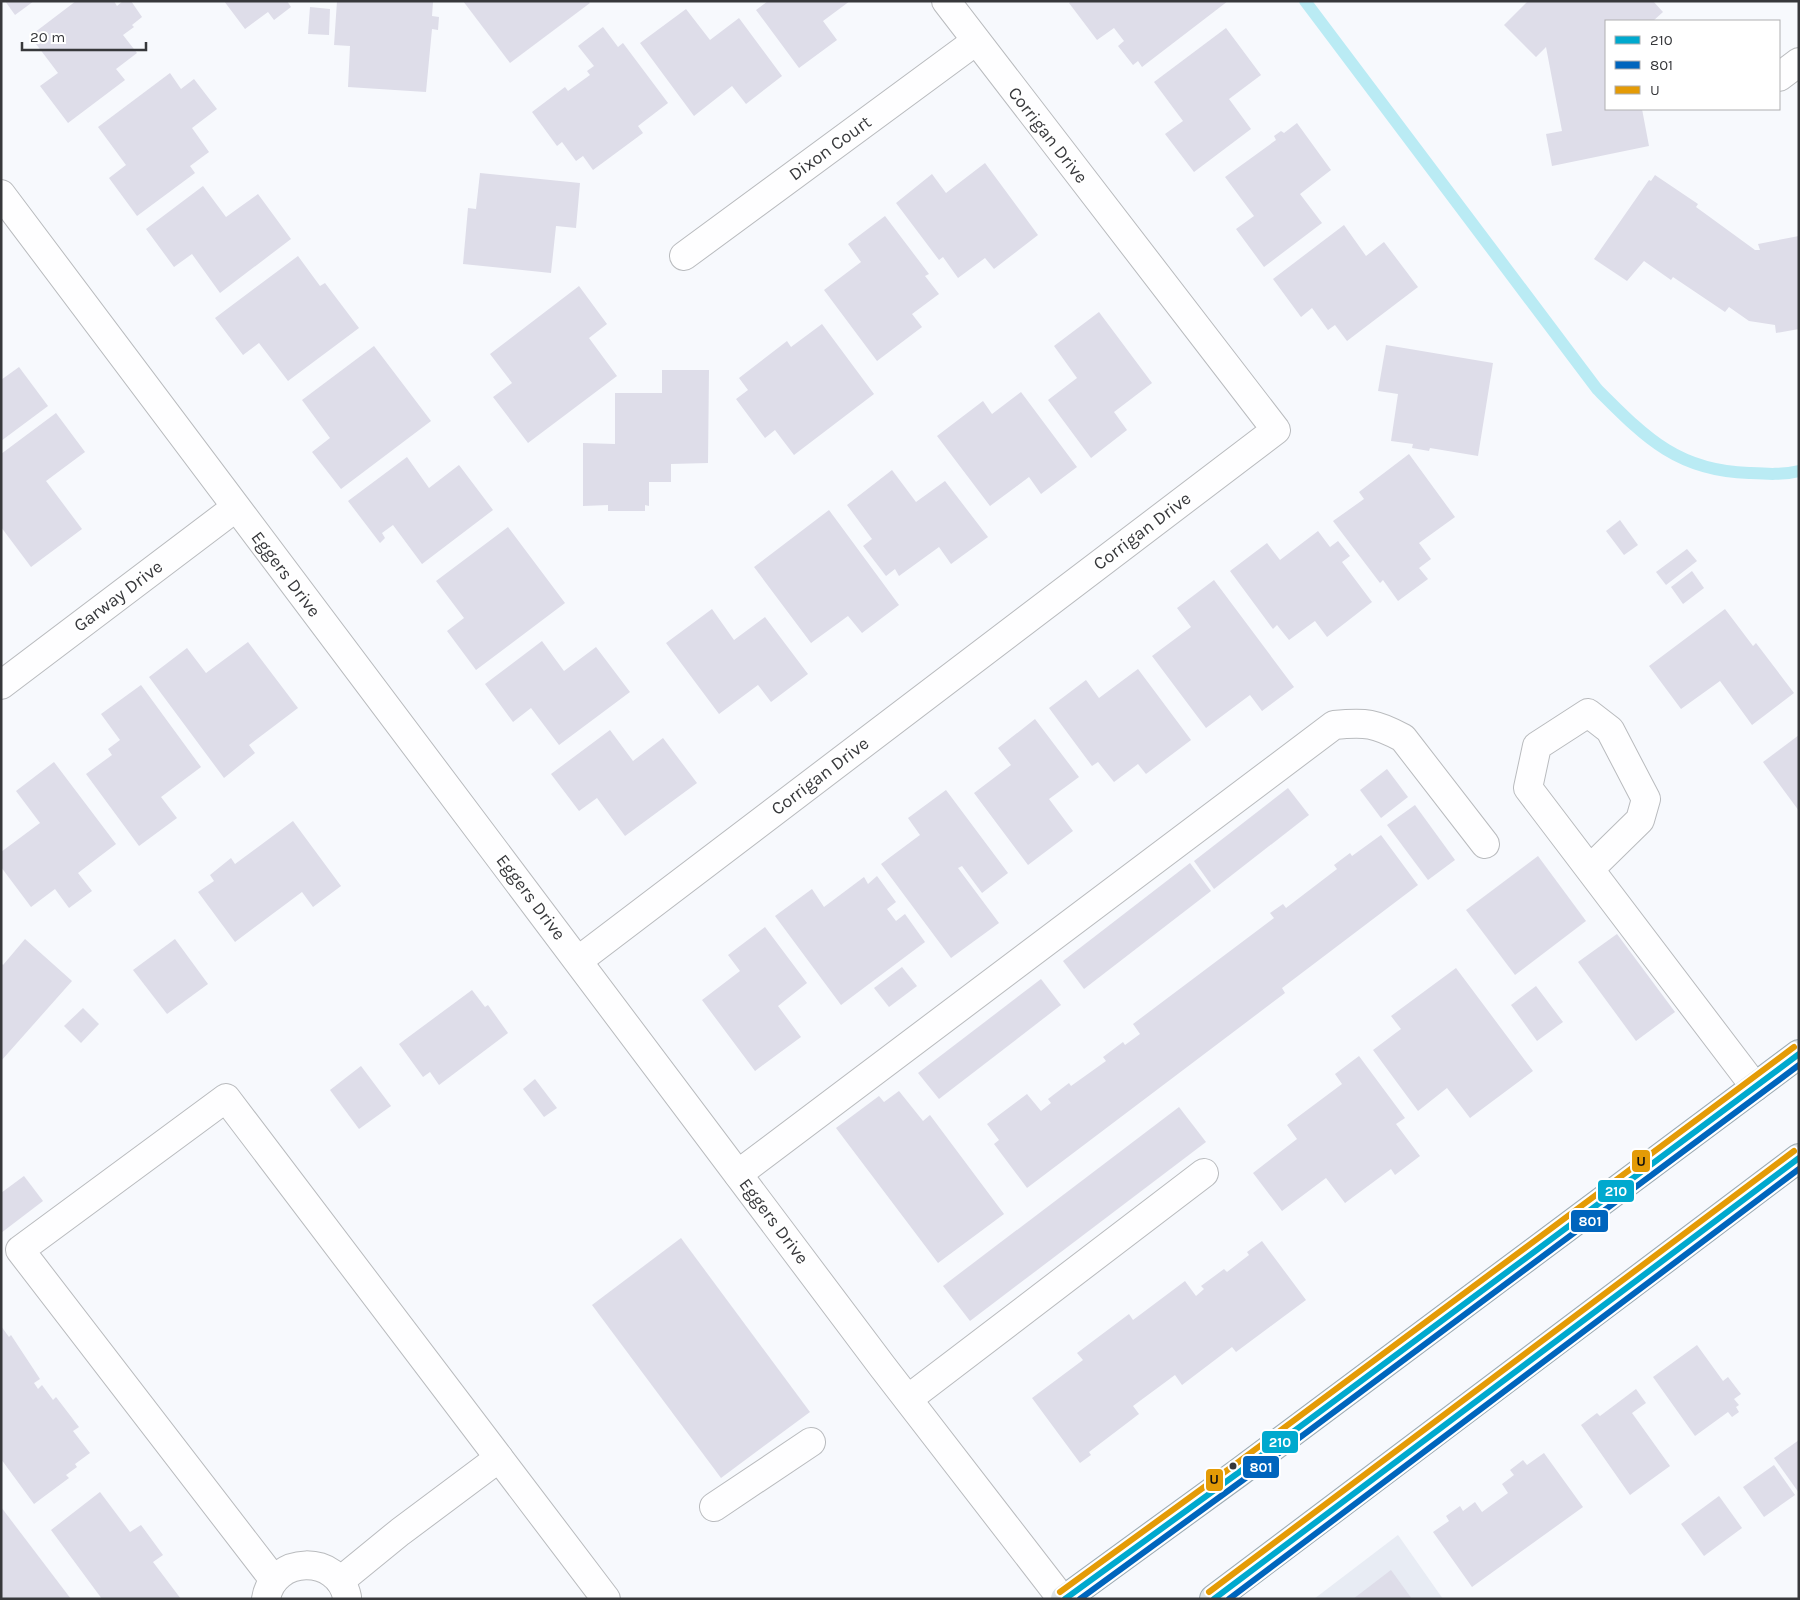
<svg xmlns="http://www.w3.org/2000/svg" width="1800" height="1600" viewBox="0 0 1800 1600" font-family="Karla,sans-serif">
  <rect width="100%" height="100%" fill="#f7f9fd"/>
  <path fill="#e8ecf4" d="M 1398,1535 L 1443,1599 L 1314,1599 Z"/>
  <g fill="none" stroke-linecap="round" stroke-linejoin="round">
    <path stroke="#baebf4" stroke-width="12" d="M 1305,1 L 1597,389 C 1645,437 1677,471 1749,473 C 1767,474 1782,475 1799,471"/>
  </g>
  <g fill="#dedde9">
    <path d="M 5,1 L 34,1 L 15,15 Z"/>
    <path d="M 76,1 L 114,1 L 117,6 L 123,1 L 131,1 L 142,17 L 132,25 L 134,27 L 123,35 L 137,53 L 116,69 L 125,80 L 68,123 L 40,86 L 58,73 L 30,36 Z"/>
    <path d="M 224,1 L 287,1 L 291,7 L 274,20 L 268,12 L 245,29 Z"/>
    <path d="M 337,1 L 433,2 L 432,16 L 439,17 L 438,30 L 432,29 L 426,92 L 348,87 L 350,46 L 334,45 Z"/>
    <path d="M 463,1 L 588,1 L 590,3 L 510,63 Z"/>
    <path d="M 768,1 L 850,1 L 823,21 L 837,40 L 799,68 L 756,10 Z"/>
    <path d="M 1071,1 L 1228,1 L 1142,67 L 1138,61 L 1133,65 L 1118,46 L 1124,41 L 1114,28 L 1097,40 L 1069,3 Z"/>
    <path d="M 1528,1 L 1653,1 L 1663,12 L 1653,21 L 1606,21 L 1606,109 L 1642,109 L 1649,146 L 1552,166 L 1546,134 L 1562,131 L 1546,47 L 1536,57 L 1504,25 Z"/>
    <path d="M 310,7 L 330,9 L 329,35 L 308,34 Z"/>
    <path d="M 686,9 L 710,40 L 739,18 L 782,76 L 746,104 L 732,86 L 694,116 L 640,43 Z"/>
    <path d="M 603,27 L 618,47 L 623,43 L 668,103 L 638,126 L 643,133 L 593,170 L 583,156 L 576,161 L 562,142 L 557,146 L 532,112 L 565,87 L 568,91 L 590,75 L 587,71 L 594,66 L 578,46 Z"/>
    <path d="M 1226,28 L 1261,75 L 1229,99 L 1251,129 L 1194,172 L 1165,134 L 1183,121 L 1154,82 Z"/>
    <path d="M 170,73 L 181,89 L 194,79 L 217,109 L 192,128 L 209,152 L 190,166 L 195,173 L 137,216 L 109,178 L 126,165 L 98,127 Z"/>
    <path d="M 1297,123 L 1331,170 L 1300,194 L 1322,223 L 1264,267 L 1236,229 L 1254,216 L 1225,177 L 1276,140 L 1274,136 L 1281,131 L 1284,133 Z"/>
    <path d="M 985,163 L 1038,235 L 994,269 L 985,258 L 958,278 L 943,257 L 939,260 L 896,203 L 932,174 L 946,193 Z"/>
    <path d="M 480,173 L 580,183 L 576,228 L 556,226 L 551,273 L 463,264 L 468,208 L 476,209 Z"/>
    <path d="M 1655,175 L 1698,204 L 1696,207 L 1755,250 L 1760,250 L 1758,244 L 1799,236 L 1799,329 L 1776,333 L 1775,325 L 1749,321 L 1729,307 L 1725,312 L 1673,277 L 1671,280 L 1644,261 L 1627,281 L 1594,259 L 1649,180 L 1651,181 Z"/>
    <path d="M 203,186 L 226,217 L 258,194 L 291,239 L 220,293 L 192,254 L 174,267 L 146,229 Z"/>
    <path d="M 885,216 L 929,274 L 925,276 L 939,294 L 912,314 L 922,327 L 877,361 L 824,290 L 861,262 L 848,244 Z"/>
    <path d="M 1344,225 L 1366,256 L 1384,242 L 1418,287 L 1347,341 L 1335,325 L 1328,330 L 1312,308 L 1301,317 L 1273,279 Z"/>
    <path d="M 298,256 L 320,286 L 325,283 L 359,328 L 288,381 L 259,343 L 243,355 L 215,318 Z"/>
    <path d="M 579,286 L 607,324 L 589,338 L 617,376 L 528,443 L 493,397 L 512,383 L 490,354 Z"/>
    <path d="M 1099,312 L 1152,383 L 1114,412 L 1127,430 L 1091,458 L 1048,400 L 1077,378 L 1054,346 Z"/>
    <path d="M 822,324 L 874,394 L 794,455 L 775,430 L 765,438 L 736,399 L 748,390 L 739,378 L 787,341 L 791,347 Z"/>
    <path d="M 1386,345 L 1493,363 L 1478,456 L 1430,448 L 1429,451 L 1412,448 L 1413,444 L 1391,441 L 1398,394 L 1378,391 Z"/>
    <path d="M 374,346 L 431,421 L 341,489 L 312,452 L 330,438 L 302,400 Z"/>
    <path d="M 19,367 L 48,406 L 1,441 L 1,380 Z"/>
    <path d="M 662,370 L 709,370 L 708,463 L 671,464 L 671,482 L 649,482 L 649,506 L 645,505 L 645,511 L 608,511 L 608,505 L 583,506 L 583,443 L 615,444 L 615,393 L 662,393 Z"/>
    <path d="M 1021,392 L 1077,467 L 1041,494 L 1029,477 L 990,506 L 937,436 L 983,401 L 992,414 Z"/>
    <path d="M 56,413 L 85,452 L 46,481 L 82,529 L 31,567 L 1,527 L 1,454 Z"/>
    <path d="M 1409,454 L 1455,517 L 1419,543 L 1431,559 L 1419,568 L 1428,579 L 1398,601 L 1383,580 L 1380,583 L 1333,521 L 1364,499 L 1359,492 Z"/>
    <path d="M 407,457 L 429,488 L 459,465 L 493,510 L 422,564 L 393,525 L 382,533 L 385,538 L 380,543 L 348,501 Z"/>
    <path d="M 892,470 L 916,502 L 945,481 L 988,537 L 951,564 L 939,547 L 899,576 L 895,569 L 886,576 L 863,546 L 872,539 L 847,505 Z"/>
    <path d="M 829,510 L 899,605 L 862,633 L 848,616 L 811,643 L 754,567 Z"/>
    <path d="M 1620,520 L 1638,545 L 1624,555 L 1606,531 Z"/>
    <path d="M 508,527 L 565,603 L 476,670 L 447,631 L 464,618 L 436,581 Z"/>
    <path d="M 1318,531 L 1330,547 L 1338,541 L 1350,556 L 1342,562 L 1372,602 L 1327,637 L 1315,621 L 1289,640 L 1277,625 L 1273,629 L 1230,571 L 1267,543 L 1280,560 Z"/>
    <path d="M 1687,549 L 1697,561 L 1666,585 L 1656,572 Z"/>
    <path d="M 1692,571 L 1704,588 L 1683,604 L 1671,587 Z"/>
    <path d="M 1214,580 L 1294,687 L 1262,711 L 1250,695 L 1206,728 L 1152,656 L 1191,627 L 1177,608 Z"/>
    <path d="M 712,609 L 734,640 L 765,617 L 808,674 L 771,702 L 758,685 L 719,714 L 666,643 Z"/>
    <path d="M 1725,609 L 1753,646 L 1756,643 L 1794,693 L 1752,725 L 1720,681 L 1681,709 L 1649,666 Z"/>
    <path d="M 542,641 L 564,671 L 596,647 L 630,692 L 559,745 L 531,708 L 513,722 L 485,684 Z"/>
    <path d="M 248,642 L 298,708 L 249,745 L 255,753 L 224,778 L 149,677 L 187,648 L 206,673 Z"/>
    <path d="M 1138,669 L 1191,740 L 1146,774 L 1138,764 L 1114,782 L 1098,762 L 1092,766 L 1049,708 L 1086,680 L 1099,698 Z"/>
    <path d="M 141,685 L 201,767 L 161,797 L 177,818 L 139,846 L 86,774 L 112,755 L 108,749 L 120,740 L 101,714 Z"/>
    <path d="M 1035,719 L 1079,777 L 1049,799 L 1073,831 L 1028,865 L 974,793 L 1011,765 L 998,748 Z"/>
    <path d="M 610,730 L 633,761 L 663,738 L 697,783 L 625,836 L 597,798 L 579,811 L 551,774 Z"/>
    <path d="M 1799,735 L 1799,811 L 1763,762 Z"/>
    <path d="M 54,762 L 116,844 L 78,873 L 92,891 L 69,908 L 55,889 L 31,907 L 1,867 L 1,852 L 40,823 L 16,791 Z"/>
    <path d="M 1387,769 L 1408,797 L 1381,818 L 1360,790 Z"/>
    <path d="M 1288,788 L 1309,815 L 1214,889 L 1194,861 Z"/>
    <path d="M 946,790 L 1008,873 L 982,893 L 962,866 L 958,868 L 999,923 L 951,958 L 881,864 L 920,835 L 908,818 Z"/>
    <path d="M 1415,805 L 1455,860 L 1428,880 L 1387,825 Z"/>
    <path d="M 293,821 L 341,886 L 313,907 L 302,892 L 235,942 L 198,892 L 214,881 L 210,875 L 231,858 L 235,864 Z"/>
    <path d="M 1381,835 L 1418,885 L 1282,988 L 1285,993 L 1027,1188 L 994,1144 L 999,1140 L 987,1124 L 1027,1094 L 1041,1111 L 1051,1103 L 1048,1099 L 1069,1083 L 1071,1086 L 1106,1061 L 1103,1057 L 1123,1042 L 1125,1045 L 1140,1034 L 1133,1024 L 1274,918 L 1270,913 L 1283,904 L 1286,908 L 1337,869 L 1334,865 L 1350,853 L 1352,856 Z"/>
    <path d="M 1538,856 L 1586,921 L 1515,975 L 1466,910 Z"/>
    <path d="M 1190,863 L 1211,891 L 1084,989 L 1063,961 Z"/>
    <path d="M 877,876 L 896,902 L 887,909 L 896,921 L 905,914 L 925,942 L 841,1005 L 775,916 L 812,889 L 824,907 L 864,877 L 868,884 Z"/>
    <path d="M 765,927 L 807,983 L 778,1006 L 801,1037 L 755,1071 L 702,1000 L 740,971 L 728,955 Z"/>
    <path d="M 1617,934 L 1675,1012 L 1636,1041 L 1578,962 Z"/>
    <path d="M 25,939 L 72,981 L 1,1061 L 1,963 L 3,965 Z"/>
    <path d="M 175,939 L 208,984 L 167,1014 L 133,970 Z"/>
    <path d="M 902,967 L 917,986 L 889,1007 L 874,988 Z"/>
    <path d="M 1456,968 L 1533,1071 L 1470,1118 L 1447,1088 L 1418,1111 L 1373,1050 L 1401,1029 L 1391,1016 Z"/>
    <path d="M 1041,979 L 1061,1005 L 939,1099 L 918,1073 Z"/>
    <path d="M 1536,986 L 1563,1022 L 1537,1041 L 1511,1005 Z"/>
    <path d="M 472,990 L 485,1007 L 488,1005 L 508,1033 L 439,1085 L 430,1072 L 423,1077 L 399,1044 Z"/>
    <path d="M 83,1008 L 99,1024 L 81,1043 L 64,1026 Z"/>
    <path d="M 1359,1056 L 1405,1118 L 1396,1124 L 1420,1156 L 1395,1175 L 1391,1169 L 1345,1203 L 1326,1178 L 1282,1211 L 1253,1173 L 1297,1139 L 1287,1125 L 1342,1084 L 1335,1074 Z"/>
    <path d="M 361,1066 L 391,1106 L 359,1129 L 330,1090 Z"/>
    <path d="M 535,1079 L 557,1108 L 544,1117 L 523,1089 Z"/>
    <path d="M 899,1091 L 923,1121 L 930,1115 L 1004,1214 L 938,1263 L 836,1128 L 879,1096 L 884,1102 Z"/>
    <path d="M 1179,1107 L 1206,1142 L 970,1321 L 943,1286 Z"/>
    <path d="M 24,1176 L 43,1201 L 1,1233 L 1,1193 Z"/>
    <path d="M 681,1238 L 810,1412 L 721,1478 L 592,1305 Z"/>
    <path d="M 1262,1241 L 1306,1300 L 1236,1352 L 1232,1347 L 1182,1385 L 1175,1375 L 1133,1406 L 1139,1414 L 1089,1452 L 1091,1455 L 1080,1463 L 1032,1398 L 1083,1360 L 1077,1353 L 1129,1314 L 1133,1320 L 1185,1281 L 1196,1296 L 1204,1289 L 1201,1286 L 1224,1269 L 1227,1272 L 1249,1255 L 1247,1252 Z"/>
    <path d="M 1,1326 L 9,1337 L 11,1335 L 40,1379 L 34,1383 L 38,1389 L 42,1385 L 53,1400 L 56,1397 L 79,1427 L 73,1431 L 90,1453 L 75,1464 L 77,1467 L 66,1475 L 69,1478 L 34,1504 L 1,1459 Z"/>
    <path d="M 1697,1345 L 1723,1381 L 1728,1377 L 1741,1394 L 1734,1399 L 1739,1405 L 1736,1407 L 1739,1412 L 1732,1417 L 1728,1412 L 1695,1436 L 1653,1377 Z"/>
    <path d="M 1636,1389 L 1646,1403 L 1632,1413 L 1670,1466 L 1630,1495 L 1581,1425 L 1597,1413 L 1600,1416 Z"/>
    <path d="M 1799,1440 L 1799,1493 L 1774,1458 Z"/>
    <path d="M 1544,1453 L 1583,1507 L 1472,1587 L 1433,1532 L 1449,1521 L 1446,1516 L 1460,1506 L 1463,1511 L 1475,1502 L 1482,1512 L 1508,1493 L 1502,1484 L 1514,1475 L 1510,1470 L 1523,1460 L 1527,1465 Z"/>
    <path d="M 1774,1465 L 1795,1495 L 1764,1517 L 1743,1487 Z"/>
    <path d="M 100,1492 L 130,1532 L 141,1525 L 163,1555 L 153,1562 L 181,1599 L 102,1599 L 51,1530 Z"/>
    <path d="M 1719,1496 L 1742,1528 L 1704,1556 L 1681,1524 Z"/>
    <path d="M 1,1507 L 71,1599 L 1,1599 Z"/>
    <path d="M 1391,1570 L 1412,1599 L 1353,1599 Z"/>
  </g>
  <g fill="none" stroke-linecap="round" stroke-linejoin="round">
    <g stroke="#b9bbbe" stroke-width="30">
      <g id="minor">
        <path d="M 1779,77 L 1799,62"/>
        <path d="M 1,194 L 882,1366 L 1062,1599"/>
        <path d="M 684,256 L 976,41"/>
        <path d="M 1,685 L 235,508"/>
        <path d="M 1590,869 L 1640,820 L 1646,799 L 1610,730 L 1588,713 L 1537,746 L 1528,788 L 1755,1087"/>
        <path d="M 579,960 L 1276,430 L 946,1"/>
        <path d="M 738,1174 L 1334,725 C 1366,722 1375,723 1403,738 L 1485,844"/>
        <path d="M 908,1399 L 1204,1173"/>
        <path d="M 714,1507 L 811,1442"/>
        <path d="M 274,1580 L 20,1250 L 226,1098 L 606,1599"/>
        <path d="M 340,1581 L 400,1532 L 499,1458"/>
        <path d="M 266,1599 C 273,1555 338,1554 347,1597"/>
      </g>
    </g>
    <g stroke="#9caab2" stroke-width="30">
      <g id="major">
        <path d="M 1065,1599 L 1238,1473 L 1799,1054"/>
        <path d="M 1214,1599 L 1799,1158"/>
      </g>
    </g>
    <use href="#minor" stroke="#fefeff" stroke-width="28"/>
    <use href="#major" stroke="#dee5e9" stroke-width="28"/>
    <g stroke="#fff" stroke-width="10">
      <g id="bus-1">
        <path d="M 1065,1599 L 1238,1473 L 1799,1054"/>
        <path d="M 1214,1599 L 1799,1158"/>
      </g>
    </g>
    <g stroke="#fff" stroke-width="10">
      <g id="bus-2">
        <path d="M 1080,1599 L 1243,1480 L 1799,1065"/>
        <path d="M 1229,1599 L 1799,1169"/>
      </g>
    </g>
    <g stroke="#fff" stroke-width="10">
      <g id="bus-3">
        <path d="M 1060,1592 L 1233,1466 L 1794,1047"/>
        <path d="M 1209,1592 L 1794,1151"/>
      </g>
    </g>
    <use href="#bus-1" stroke="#00a9ce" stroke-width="6"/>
    <use href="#bus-2" stroke="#0065bd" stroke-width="6"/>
    <use href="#bus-3" stroke="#e49b06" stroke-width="6"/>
  </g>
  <circle fill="#37383b" stroke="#fff" stroke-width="2" cx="1233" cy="1466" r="4.5"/>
  <g text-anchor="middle" stroke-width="4" stroke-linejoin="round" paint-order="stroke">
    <g font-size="18" fill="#37383b" stroke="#fff">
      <text transform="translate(1048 135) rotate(52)" y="6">Corrigan Drive</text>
      <text transform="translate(830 148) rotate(-36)" y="6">Dixon Court</text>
      <text transform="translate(1142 531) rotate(-37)" y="6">Corrigan Drive</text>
      <text transform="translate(286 574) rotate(53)" y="6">Eggers Drive</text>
      <text transform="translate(118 596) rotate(-37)" y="6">Garway Drive</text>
      <text transform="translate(820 776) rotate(-37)" y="6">Corrigan Drive</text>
      <text transform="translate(531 897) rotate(53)" y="6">Eggers Drive</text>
      <text transform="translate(774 1221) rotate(53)" y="6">Eggers Drive</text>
    </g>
  </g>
  <g stroke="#fff" stroke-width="2">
    <rect x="1631" y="1149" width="20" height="24" rx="5" fill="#e49b06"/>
    <rect x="1597" y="1179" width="38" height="24" rx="5" fill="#00a9ce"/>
    <rect x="1570" y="1209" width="39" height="24" rx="5" fill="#0065bd"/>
    <rect x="1261" y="1430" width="38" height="24" rx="5" fill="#00a9ce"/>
    <rect x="1242" y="1455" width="38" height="24" rx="5" fill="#0065bd"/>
    <rect x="1205" y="1468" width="19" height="24" rx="5" fill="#e49b06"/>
  </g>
  <g font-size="14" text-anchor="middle" font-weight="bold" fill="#fff">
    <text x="1616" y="1196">210</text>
    <text x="1590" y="1226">801</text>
    <text x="1280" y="1447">210</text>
    <text x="1261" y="1472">801</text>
  </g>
  <g font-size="14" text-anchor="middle" font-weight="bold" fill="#111">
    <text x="1641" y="1166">U</text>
    <text x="1214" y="1484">U</text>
  </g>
  <rect width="1800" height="1600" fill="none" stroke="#37383b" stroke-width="5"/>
  <rect x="1605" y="20" width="175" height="90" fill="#ffffff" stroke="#afafb1"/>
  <rect x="1615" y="36" width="25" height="8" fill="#00a9ce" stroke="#afafb1"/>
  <text x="1650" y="45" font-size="15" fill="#37383b">210</text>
  <rect x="1615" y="61" width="25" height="8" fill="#0065bd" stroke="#afafb1"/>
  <text x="1650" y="70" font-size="15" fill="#37383b">801</text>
  <rect x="1615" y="86" width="25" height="8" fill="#e49b06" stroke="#afafb1"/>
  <text x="1650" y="95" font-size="15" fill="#37383b">U</text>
  <path d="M22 42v8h124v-8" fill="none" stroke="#37383b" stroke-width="2.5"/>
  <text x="30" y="42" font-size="15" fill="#37383b" stroke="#ffffff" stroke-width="4" paint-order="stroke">20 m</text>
</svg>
